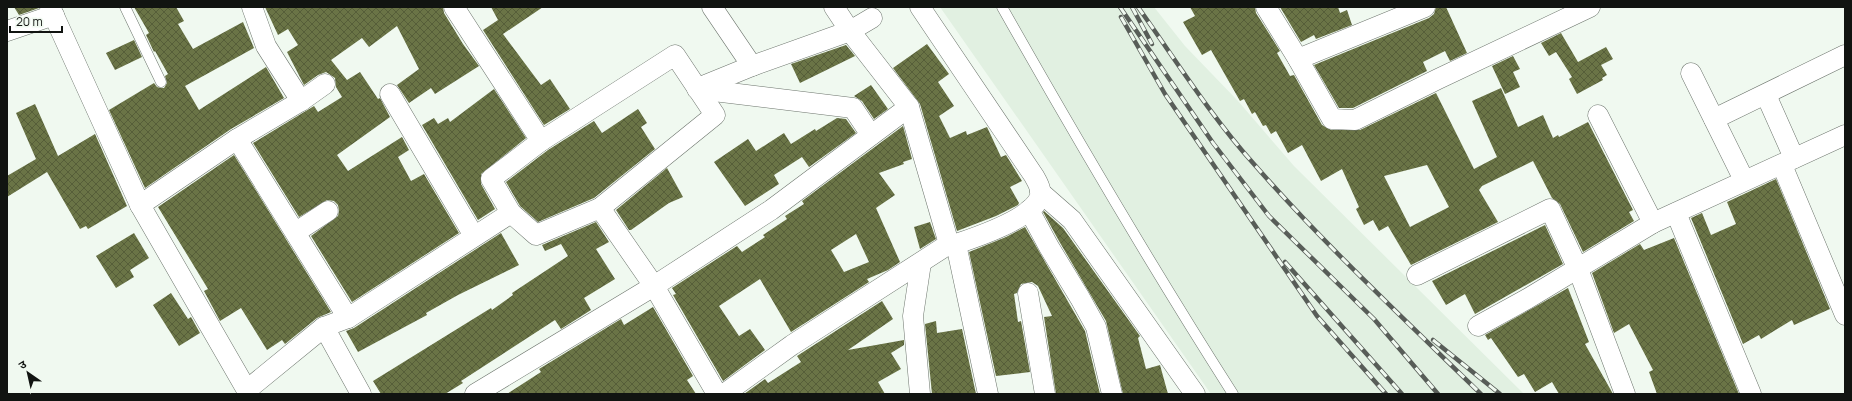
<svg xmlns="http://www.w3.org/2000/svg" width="1852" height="401" viewBox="0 0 1852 401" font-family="Manrope,'Noto Sans Devanagari',sans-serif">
  <defs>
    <pattern id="building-cross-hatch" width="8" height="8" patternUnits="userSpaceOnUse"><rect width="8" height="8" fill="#6a7446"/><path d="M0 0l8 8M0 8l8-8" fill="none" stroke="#565e39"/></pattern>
  </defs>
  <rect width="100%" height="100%" fill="#f0f9f0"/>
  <path fill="#e1f0e1" d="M 940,7 L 1154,7 L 1185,46 L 1238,101 L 1294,166 L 1524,394 L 1211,394 Z"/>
  <g fill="url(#building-cross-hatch)" fill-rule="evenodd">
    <path d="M 14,7 L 39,7 L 39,8 L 19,15 Z"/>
    <path d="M 134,7 L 176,7 L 184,21 L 178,24 L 193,49 L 243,22 L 254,48 L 185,86 L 199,110 L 266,67 L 284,98 L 231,129 L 145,188 L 109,110 L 154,83 L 157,87 L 161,88 L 164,88 L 167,83 L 165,76 L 168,74 L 155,51 L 154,52 L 146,35 L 149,33 Z"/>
    <path d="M 265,7 L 443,7 L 444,13 L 463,44 L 479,66 L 435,94 L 431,88 L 409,103 L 397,85 L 419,69 L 397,26 L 369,47 L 362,38 L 331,60 L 347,80 L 360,72 L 378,99 L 380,98 L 390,117 L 337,155 L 348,171 L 402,137 L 409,150 L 398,157 L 411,181 L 424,174 L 459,233 L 352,302 L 311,236 L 338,216 L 339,211 L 338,205 L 334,201 L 327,200 L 299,217 L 253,143 L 314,106 L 318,112 L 342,97 L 336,87 L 335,78 L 326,72 L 318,75 L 304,85 L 287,52 L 298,45 L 288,29 L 278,35 Z"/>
    <path d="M 491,7 L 543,7 L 503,34 L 541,85 L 550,79 L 570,109 L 544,125 L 483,30 L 498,20 Z"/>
    <path d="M 1190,7 L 1255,7 L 1256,13 L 1280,51 L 1277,53 L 1290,76 L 1294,75 L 1322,125 L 1331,130 L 1360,130 L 1436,93 L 1474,169 L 1497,157 L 1472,101 L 1501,88 L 1518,127 L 1543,115 L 1553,138 L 1558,135 L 1559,137 L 1588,122 L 1633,210 L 1629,212 L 1634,221 L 1583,252 L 1560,204 L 1552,198 L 1533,161 L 1482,186 L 1479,190 L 1498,222 L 1411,265 L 1388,226 L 1379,231 L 1373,220 L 1364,225 L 1356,209 L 1359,207 L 1342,169 L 1321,181 L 1302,145 L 1288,153 L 1276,131 L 1271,134 L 1266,125 L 1263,126 L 1255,112 L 1252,114 L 1244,99 L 1240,101 L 1211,50 L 1202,55 L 1183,22 L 1195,16 ZM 1427,165 L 1449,207 L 1410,227 L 1384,176 Z"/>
    <path d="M 1280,7 L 1338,7 L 1340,13 L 1347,10 L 1352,25 L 1316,39 L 1314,35 L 1301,42 Z"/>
    <path d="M 1436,7 L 1446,7 L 1467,53 L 1450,61 L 1445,51 L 1423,62 L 1427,71 L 1353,108 L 1339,108 L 1314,65 L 1429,18 L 1434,14 Z"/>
    <path d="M 1561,33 L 1578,62 L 1606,47 L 1613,59 L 1601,65 L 1607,75 L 1602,78 L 1603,80 L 1577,94 L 1569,79 L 1572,77 L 1556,52 L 1549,56 L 1541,43 Z"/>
    <path d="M 134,40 L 142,57 L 115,70 L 106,53 Z"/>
    <path d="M 927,44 L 949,74 L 938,82 L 954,106 L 939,116 L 950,138 L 966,131 L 967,135 L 987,127 L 1001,157 L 1006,155 L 1022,181 L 1010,187 L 1019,203 L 1018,205 L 996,216 L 957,231 L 920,104 L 893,68 Z"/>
    <path d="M 846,45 L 855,56 L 800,83 L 791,64 Z"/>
    <path d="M 1513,56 L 1520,69 L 1513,72 L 1520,87 L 1505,94 L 1492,66 Z"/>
    <path d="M 871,85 L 888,109 L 874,119 L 862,101 L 854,96 Z"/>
    <path d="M 494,89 L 526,138 L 481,174 L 481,184 L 495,209 L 478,220 L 422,125 L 434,118 L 438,124 L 448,118 L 450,122 Z"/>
    <path d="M 35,104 L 58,156 L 95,134 L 127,206 L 88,229 L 86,226 L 80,229 L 47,172 L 7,197 L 7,176 L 36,159 L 16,113 Z"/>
    <path d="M 638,109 L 647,123 L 641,127 L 655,149 L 594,198 L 538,222 L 520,206 L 506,182 L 548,150 L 594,121 L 602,133 Z"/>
    <path d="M 837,118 L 846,119 L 856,133 L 809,167 L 802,157 L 774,175 L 779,184 L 745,206 L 714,162 L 748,139 L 756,151 L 784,133 L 791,144 L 815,129 L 816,131 Z"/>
    <path d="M 903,126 L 912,159 L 903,162 L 904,164 L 879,173 L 895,195 L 876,208 L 900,262 L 888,270 L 867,279 L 869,282 L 791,332 L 760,279 L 719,306 L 739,336 L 750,329 L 765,350 L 723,381 L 673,295 L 676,294 L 672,288 L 737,246 L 742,252 L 765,237 L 763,235 L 787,219 L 785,216 L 804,204 L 802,201 ZM 856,234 L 869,262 L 844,272 L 831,250 Z"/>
    <path d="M 234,155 L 331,312 L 317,318 L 285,344 L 282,340 L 267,350 L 241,308 L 220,321 L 204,291 L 208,289 L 158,207 Z"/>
    <path d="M 667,168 L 683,197 L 669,203 L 631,230 L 629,230 L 616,210 Z"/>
    <path d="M 1776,179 L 1830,309 L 1794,325 L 1792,320 L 1761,339 L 1759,335 L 1743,344 L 1691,218 L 1702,213 L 1711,235 L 1736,224 L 1727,202 Z"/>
    <path d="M 1044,211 L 1063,228 L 1140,336 L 1138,338 L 1146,369 L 1160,365 L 1168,394 L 1123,394 L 1106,321 L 1059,241 L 1043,212 Z"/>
    <path d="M 596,222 L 609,242 L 596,249 L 615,279 L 584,298 L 591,310 L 561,329 L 555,320 L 461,381 L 463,383 L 445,394 L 381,394 L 373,381 L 491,308 L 492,310 L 513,295 L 512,293 L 568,256 L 561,244 L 545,251 L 542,245 Z"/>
    <path d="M 930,222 L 936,239 L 920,249 L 914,227 Z"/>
    <path d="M 1545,225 L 1563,264 L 1475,314 L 1465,294 L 1446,305 L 1432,281 Z"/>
    <path d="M 1025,227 L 1085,331 L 1100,394 L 1056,394 L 1044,317 L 1052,316 L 1038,286 L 1032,282 L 1021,284 L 1017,293 L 1014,294 L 1018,322 L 1021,321 L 1030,372 L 996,376 L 969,252 L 1006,237 Z"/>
    <path d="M 134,233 L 149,258 L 130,270 L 134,277 L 116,288 L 96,256 Z"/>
    <path d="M 501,233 L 519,265 L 458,295 L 426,313 L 427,315 L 358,352 L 346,331 L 354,328 Z"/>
    <path d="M 1674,238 L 1739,394 L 1657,394 L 1649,372 L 1653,370 L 1629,324 L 1614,333 L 1592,273 L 1640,244 L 1644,250 Z"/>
    <path d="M 1568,288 L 1589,342 L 1585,344 L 1613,394 L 1559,394 L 1552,382 L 1535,392 L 1524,374 L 1518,377 L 1491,338 L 1488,340 L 1485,335 Z"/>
    <path d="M 171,293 L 188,319 L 191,317 L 200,333 L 179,346 L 153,305 Z"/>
    <path d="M 882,301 L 893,319 L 848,350 L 904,340 L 904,345 L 891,353 L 901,369 L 878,382 L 885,394 L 744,394 L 765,379 L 768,383 L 801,362 L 797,356 Z"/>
    <path d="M 653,307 L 693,376 L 687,380 L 696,394 L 507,394 L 541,372 L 539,369 L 621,319 L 624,325 Z"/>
    <path d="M 936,321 L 937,333 L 962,329 L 976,394 L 932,394 L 925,324 Z"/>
  </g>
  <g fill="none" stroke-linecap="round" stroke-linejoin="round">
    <g stroke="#6d756d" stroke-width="11">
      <g id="service">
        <path d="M 125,7 L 161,82"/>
        <path d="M 1002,7 C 1076,138 1152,267 1233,394"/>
      </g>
    </g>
    <g stroke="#6d756d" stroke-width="21">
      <g id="minor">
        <path d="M 50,7 L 140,205 L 249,394"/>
        <path d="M 252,7 L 266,46 L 301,101"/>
        <path d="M 454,7 L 541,141"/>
        <path d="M 712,7 L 752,66"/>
        <path d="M 834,7 L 850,31 L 909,107 L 949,244"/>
        <path d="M 1266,7 L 1298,59 L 1332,119 L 1355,120 L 1438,79 L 1590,7"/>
        <path d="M 7,31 L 54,15"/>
        <path d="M 675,55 L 715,115 L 600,208 L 536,235 L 511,213 L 491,179 L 541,141 Z"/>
        <path d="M 1298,59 L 1425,7"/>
        <path d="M 1691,73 L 1744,180"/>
        <path d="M 698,88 L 752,66 L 850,31 L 872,18"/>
        <path d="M 697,89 L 853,108 L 871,135"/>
        <path d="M 390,94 L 474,236"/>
        <path d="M 1766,95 L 1794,158"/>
        <path d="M 1598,115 L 1653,223"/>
        <path d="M 1714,119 L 1845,55"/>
        <path d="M 237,139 L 348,318"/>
        <path d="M 1782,165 L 1845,315"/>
        <path d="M 1040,192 L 1072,220 L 1195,394"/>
        <path d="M 140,205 L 237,139 L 301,101 L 325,84"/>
        <path d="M 600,208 L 654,286 L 717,394"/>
        <path d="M 1029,210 L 1049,247 L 1080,298 L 1096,327 L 1112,394"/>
        <path d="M 1676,213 L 1751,394"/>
        <path d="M 296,232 L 328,211"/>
        <path d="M 956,244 L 988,394"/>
        <path d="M 1417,275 L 1550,209 L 1578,269 L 1625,394"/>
        <path d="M 1028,293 L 1045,394"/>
        <path d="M 1478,326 L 1527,299 L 1653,223 L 1845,135"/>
        <path d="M 324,327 L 361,394"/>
        <path d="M 247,390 L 324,327 L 348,318 L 511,213"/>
        <path d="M 475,394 L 654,286 L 771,210 L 909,107"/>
        <path d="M 724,394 L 792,345 L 949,244 L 956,244 C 977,237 1028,220 1039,199 C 1043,191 1038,183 1034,176 L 920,7"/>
        <path d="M 920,394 L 913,316 L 921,263"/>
      </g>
    </g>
    <use href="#service" stroke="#fff" stroke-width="10"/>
    <use href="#minor" stroke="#fff" stroke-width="20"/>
    <g stroke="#585d58" stroke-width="4.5">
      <g id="rail">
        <path d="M 1120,7 L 1213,143 L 1269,216 L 1374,319 L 1438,394"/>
        <path d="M 1132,7 L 1152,44"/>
        <path d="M 1138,7 C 1175,59 1210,115 1253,163 C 1323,243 1404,319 1481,394"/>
        <path d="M 1121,17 L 1165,94 L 1317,316 L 1386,394"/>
        <path d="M 1285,262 L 1402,394"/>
        <path d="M 1433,340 L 1500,394"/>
      </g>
    </g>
    <use href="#rail" stroke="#f0f9f0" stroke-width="3" stroke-dasharray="9" stroke-linecap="butt"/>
  </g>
  <rect width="1852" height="401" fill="none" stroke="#111411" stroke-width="16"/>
  <g transform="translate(28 373) rotate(326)" stroke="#f0f9f0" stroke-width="3" paint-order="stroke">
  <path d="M0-3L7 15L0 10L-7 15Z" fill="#111411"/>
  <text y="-6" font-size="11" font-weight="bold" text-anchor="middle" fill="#111411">उ</text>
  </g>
  <path d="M10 26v6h52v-6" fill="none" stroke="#111411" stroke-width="2"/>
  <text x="16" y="26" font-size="12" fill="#111411" stroke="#f0f9f0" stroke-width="3" paint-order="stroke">20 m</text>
</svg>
